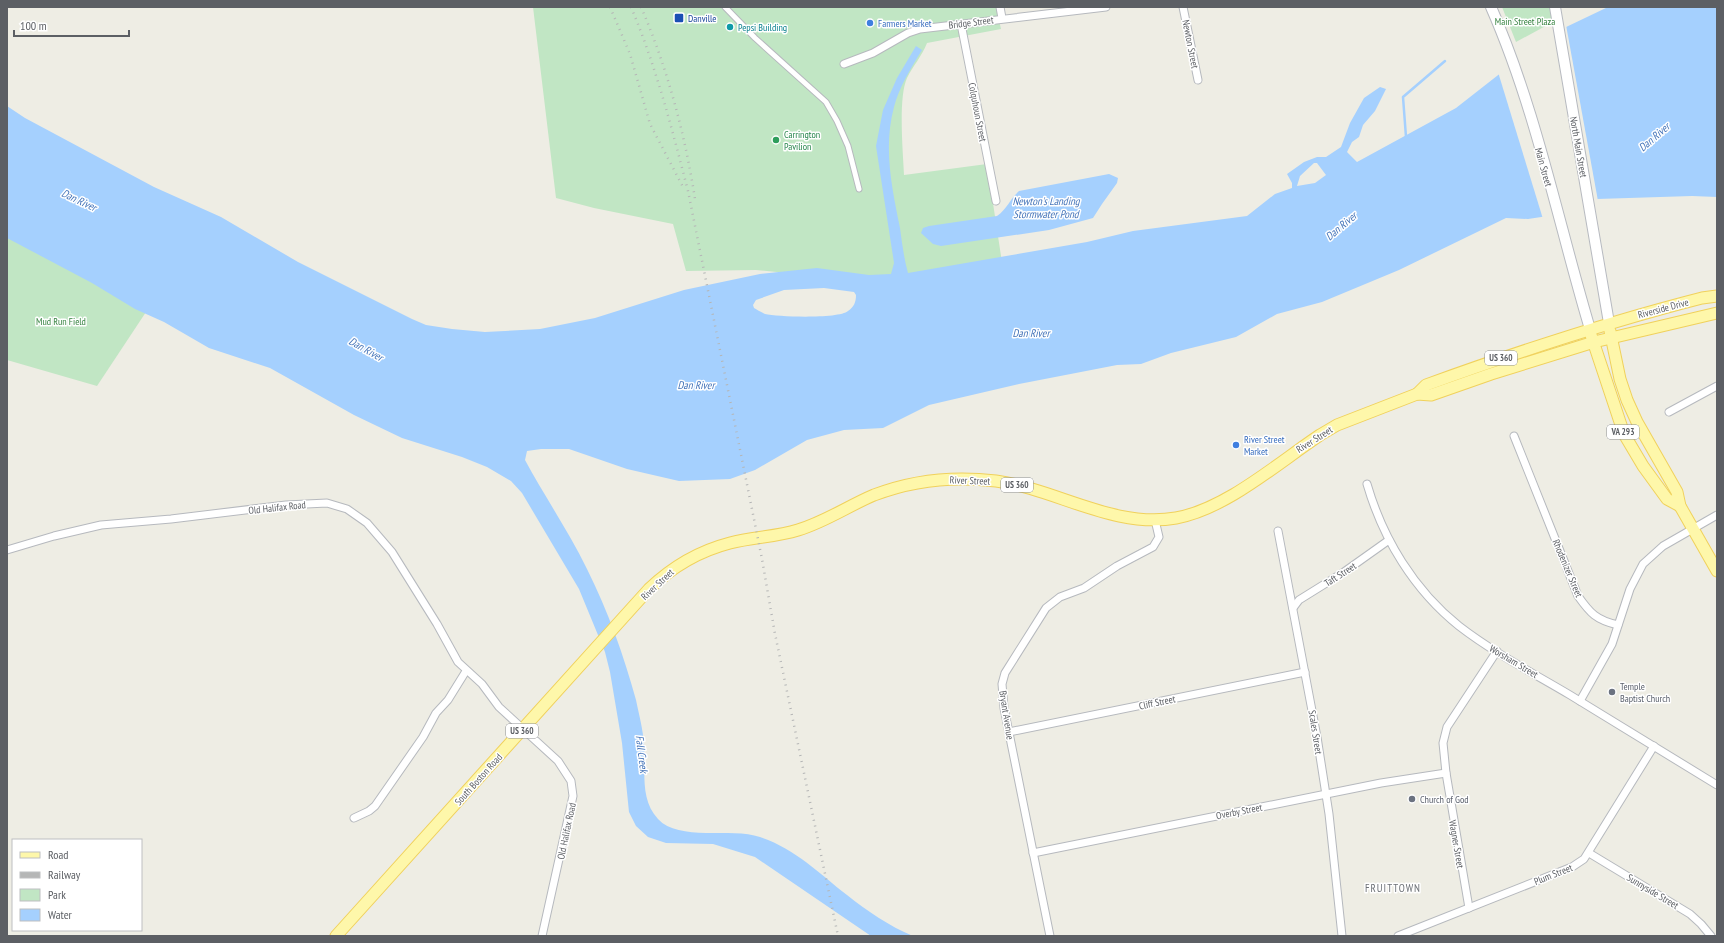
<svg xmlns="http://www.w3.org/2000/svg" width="1724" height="943" viewBox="0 0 1724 943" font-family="'PT Sans Narrow',sans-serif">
  <rect width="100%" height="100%" fill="#eeede4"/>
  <g fill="#c1e6c4">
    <path d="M 533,7 L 996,7 L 1001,29 L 927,43 C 922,56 913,66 907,78 C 898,98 903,152 904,175 L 987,164 L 1003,269 L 836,278 L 756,270 L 686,271 L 673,224 L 594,208 L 556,198 Z"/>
    <path d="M 1502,7 L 1551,7 L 1553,22 L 1516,42 Z"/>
    <path d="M 7,236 L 148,309 L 97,386 L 7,360 Z"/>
  </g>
  <g fill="#a5d0fe" fill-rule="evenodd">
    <path d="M 1608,7 L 1717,7 L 1717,197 L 1692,196 L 1597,199 L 1568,213 L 1528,219 L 1506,218 L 1399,270 L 1322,302 L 1277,314 L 1236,337 L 1171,353 L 1141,364 L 1117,365 L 1019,384 L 929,405 L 883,428 L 844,430 L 807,440 L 755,470 L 730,479 L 679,481 L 627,469 L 569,449 L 541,449 L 527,451 L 525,460 C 545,497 569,532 587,569 C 608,611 624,656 636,700 C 639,715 643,729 644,744 C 646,769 639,799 658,819 C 679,842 731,827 760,837 C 794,848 819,873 847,895 C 867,911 889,926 913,936 L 871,936 L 755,857 L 713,844 L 666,843 L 648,837 L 636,826 L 629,812 L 622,743 L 610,672 L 605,652 L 579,589 L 522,493 L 511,481 L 487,467 L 462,457 L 402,438 L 354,415 L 270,368 L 209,348 L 164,322 L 135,309 L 92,283 L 7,238 L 7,106 L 25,118 L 154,187 L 221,217 L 298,262 L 412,319 L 426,325 L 452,329 L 485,332 L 540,329 L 595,318 L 684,290 L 760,274 L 817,268 L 869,275 L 891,274 L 894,263 L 876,146 L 883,110 L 897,78 L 916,46 L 922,50 C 911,68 899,87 894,107 C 883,148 892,188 900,228 C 902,243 904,259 908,273 L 1087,242 L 1133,231 L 1247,216 L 1275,194 L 1292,188 L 1292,183 L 1287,174 L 1304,162 L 1317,157 L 1326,157 L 1341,147 L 1350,123 L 1364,98 L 1380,87 L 1386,89 L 1375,111 L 1363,125 L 1359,137 L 1352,142 L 1347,152 L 1357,162 L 1456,108 L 1525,54 L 1541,39 ZM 1314,163 L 1317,163 L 1326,175 L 1315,183 L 1297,186 L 1300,176 ZM 824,288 L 854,292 L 856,295 C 856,302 854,307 848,311 C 839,319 778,317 765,314 C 761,312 757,310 754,308 L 753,305 L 756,300 L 784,290 Z"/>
    <path d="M 1109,174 L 1118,178 L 1117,183 L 1102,204 L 1093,218 L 1049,230 L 941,246 L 933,244 L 921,233 L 923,228 L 929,226 L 997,216 C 1007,209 1010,199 1019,191 Z"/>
  </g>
  <path fill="#eeede4" d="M 1566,25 L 1598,201 L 1569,215 L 1543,219 L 1498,72 L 1540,37 Z"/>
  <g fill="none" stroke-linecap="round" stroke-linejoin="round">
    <path stroke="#a5d0fe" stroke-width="2.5" d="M 1406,137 L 1403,97 L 1445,61"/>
    <g stroke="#b6b9be" stroke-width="7">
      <path id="pedestrian" d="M 725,7 L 755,38 L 826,102 L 837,121 L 848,146 L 859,189"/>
    </g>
    <g stroke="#b6b9be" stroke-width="9">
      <g id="minor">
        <path d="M 1000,7 L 1002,18"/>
        <path d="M 1183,7 L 1198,80"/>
        <path d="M 961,24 L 996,201"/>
        <path d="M 844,64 L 873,53 L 908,33 L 920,29 L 1106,7"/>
        <path d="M 1669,412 L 1717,386"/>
        <path d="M 1514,436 L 1578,596 C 1590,613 1596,620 1618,625"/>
        <path d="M 1367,484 C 1383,539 1414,590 1459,626 C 1494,653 1533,673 1570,695 C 1619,725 1668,755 1717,785"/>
        <path d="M 1278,531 L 1317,737 L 1329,814 L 1342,936"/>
        <path d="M 7,550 L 54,536 L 101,525 L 171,519 L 286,505 L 327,503 L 347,509 L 367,523 L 392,552 L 437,624 L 458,662 L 482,684 L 499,707 L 558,761 L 571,781 L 573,796 L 542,936"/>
        <path d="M 1293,608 L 1299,600 L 1344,572 L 1389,540"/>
        <path d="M 1580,701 L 1612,644 L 1630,589 L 1643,564 L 1663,546 L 1717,515"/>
        <path d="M 1009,732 L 1305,672"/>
        <path d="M 354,818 L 369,811 L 375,806 L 423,737 L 436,713 L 448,700 L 466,671"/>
        <path d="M 1033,853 L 1381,783 L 1446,773"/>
        <path d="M 1589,853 L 1690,914 L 1701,924 L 1711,936"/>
        <path d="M 1469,908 L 1446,773 L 1443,743 L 1447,727 L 1497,651"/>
        <path d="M 1050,936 L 1004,708 L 1002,684 L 1005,673 L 1046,608 L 1060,597 L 1084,588 L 1117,566 L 1153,547 L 1159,537 L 1155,520"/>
        <path d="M 1398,936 L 1572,867 L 1584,859 L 1654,746"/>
      </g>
    </g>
    <g stroke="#b7bac0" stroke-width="12">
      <g id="secondary">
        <path d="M 1491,7 C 1536,109 1558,222 1590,329"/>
        <path d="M 1555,7 L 1609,323"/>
      </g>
    </g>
    <g stroke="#f0d15c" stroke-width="13">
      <g id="primary">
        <path d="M 1610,331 L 1620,379 L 1627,400 L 1637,422 L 1677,492 L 1680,506 L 1717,571"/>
        <path d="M 1591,335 L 1624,434 L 1643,466 L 1667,499 L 1680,506"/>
        <path d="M 1417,394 L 1426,385 C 1517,352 1608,322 1702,298 L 1717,296"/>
        <path d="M 336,936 L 649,589 C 672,567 699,551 730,543 C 752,537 776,537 798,530 C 825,522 848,506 874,495 C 913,480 955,476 996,481 C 1056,489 1114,529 1176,518 C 1226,509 1278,463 1320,435 L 1337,425 L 1417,394 L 1431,395 L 1491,374 L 1594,342 L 1717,313"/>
      </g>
    </g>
    <use href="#pedestrian" stroke="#fff" stroke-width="5"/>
    <use href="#minor" stroke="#fff" stroke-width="7"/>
    <use href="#secondary" stroke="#fff" stroke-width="10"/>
    <use href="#primary" stroke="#fef7aa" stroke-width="11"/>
    <g stroke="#b5b6b6" stroke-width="2.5" stroke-dasharray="1 5" stroke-linecap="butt">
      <path d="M 610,7 L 630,54 L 650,124 L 683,187"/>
      <path d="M 631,7 C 656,66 672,129 688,191 L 762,559 L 775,634 L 838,936"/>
      <path d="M 641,7 C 667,67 685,134 695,199"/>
    </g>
  </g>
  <rect fill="#1a4fb4" stroke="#fff" stroke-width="1.5" x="674" y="13" width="10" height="10" rx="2"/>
  <g fill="#3f7fe0" stroke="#fff" stroke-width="1.5">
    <circle cx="870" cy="23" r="4"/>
    <circle cx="1236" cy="445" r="4"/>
  </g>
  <circle fill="#0f9aa8" stroke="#fff" stroke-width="1.5" cx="730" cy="27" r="4"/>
  <circle fill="#2e9e5b" stroke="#fff" stroke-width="1.5" cx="776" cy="140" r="4"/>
  <g fill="#6b7280" stroke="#fff" stroke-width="1.5">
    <circle cx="1612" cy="692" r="4"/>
    <circle cx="1412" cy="799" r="4"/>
  </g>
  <g text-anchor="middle" stroke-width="3" stroke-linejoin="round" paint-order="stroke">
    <g fill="#fff" stroke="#8d8f92" stroke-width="1">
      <rect x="1485" y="351" width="32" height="14" rx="3"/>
      <rect x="1607" y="425" width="32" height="14" rx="3"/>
      <rect x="1001" y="478" width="32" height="14" rx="3"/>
      <rect x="506" y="724" width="32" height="14" rx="3"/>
    </g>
    <g font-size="9" font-weight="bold" fill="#5c5f64">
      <text x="1501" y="361">US 360</text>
      <text x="1623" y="435">VA 293</text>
      <text x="1017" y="488">US 360</text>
      <text x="522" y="734">US 360</text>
    </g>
    <g font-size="10" fill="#164399" stroke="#fff" text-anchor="start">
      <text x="688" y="22">Danville</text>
    </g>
    <g font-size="10" fill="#35823f" stroke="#fff">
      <text x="1525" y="25">Main Street Plaza</text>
      <text x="61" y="325">Mud Run Field</text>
    </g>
    <g font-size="10" fill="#5c5f64" stroke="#fff">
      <text transform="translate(971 22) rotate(-7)" y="4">Bridge Street</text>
      <text transform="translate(1191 44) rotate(79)" y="4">Newton Street</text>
      <text transform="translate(978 112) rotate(79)" y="4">Colquhoun Street</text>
      <text transform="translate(1579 147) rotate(80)" y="4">North Main Street</text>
      <text transform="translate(1544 167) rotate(74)" y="4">Main Street</text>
      <text transform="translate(1663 308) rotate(-15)" y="4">Riverside Drive</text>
      <text transform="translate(1314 439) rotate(-32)" y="4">River Street</text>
      <text transform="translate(970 480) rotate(2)" y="4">River Street</text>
      <text transform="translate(277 507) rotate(-6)" y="4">Old Halifax Road</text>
      <text transform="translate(1568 568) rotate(67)" y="4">Rhodenizer Street</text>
      <text transform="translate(1340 574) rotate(-33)" y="4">Taft Street</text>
      <text transform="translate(657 584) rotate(-43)" y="4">River Street</text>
      <text transform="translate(1514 661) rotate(31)" y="4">Worsham Street</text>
      <text transform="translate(1157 702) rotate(-12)" y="4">Cliff Street</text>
      <text transform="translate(1007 715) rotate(81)" y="4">Bryant Avenue</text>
      <text transform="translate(1316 732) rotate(81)" y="4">Scales Street</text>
      <text transform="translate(478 779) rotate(-48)" y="4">South Boston Road</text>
      <text transform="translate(1239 811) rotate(-11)" y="4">Overby Street</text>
      <text transform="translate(566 831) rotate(-78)" y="4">Old Halifax Road</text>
      <text transform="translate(1457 844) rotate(80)" y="4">Wagner Street</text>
      <text transform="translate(1553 874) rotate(-22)" y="4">Plum Street</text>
      <text transform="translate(1653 891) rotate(31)" y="4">Sunnyside Street</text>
    </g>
    <g font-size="10" fill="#366cbe" stroke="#fff" text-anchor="start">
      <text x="878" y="27">Farmers Market</text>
      <text x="1244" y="443">River Street<tspan x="1244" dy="12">Market</tspan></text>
    </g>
    <g font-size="10" fill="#0d838f" stroke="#fff" text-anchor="start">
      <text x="738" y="31">Pepsi Building</text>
    </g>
    <g font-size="10" fill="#27864d" stroke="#fff" text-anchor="start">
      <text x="784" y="138">Carrington<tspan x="784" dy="12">Pavilion</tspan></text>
    </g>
    <g font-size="10" fill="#5b616d" stroke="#fff" text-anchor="start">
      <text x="1620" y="690">Temple<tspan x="1620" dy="12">Baptist Church</tspan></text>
      <text x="1420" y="803">Church of God</text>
    </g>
    <g font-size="11" font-style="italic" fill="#4474b9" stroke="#fff">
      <text transform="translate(1654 137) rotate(-41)" y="4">Dan River</text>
      <text transform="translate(79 200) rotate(25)" y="4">Dan River</text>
      <text x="1046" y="205">Newton's Landing<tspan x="1046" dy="13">Stormwater Pond</tspan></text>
      <text transform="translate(1341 226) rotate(-40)" y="4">Dan River</text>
      <text x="1031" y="337">Dan River</text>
      <text transform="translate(366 349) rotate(29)" y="4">Dan River</text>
      <text x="696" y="389">Dan River</text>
      <text transform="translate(642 754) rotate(83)" y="4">Fall Creek</text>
    </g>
    <g font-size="11" letter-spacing="1" fill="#6d7176" stroke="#fff">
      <text x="1393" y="892">FRUITTOWN</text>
    </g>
  </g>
  <rect width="1724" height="943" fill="none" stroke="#5c5f64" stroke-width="16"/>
  <rect x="12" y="839" width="130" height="92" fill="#ffffff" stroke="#bebfc1"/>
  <rect x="20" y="852" width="20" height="6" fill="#fef7aa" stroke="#bebfc1"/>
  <text x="48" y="859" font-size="12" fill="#5c5f64">Road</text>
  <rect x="20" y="872" width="20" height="6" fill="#b5b6b6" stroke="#bebfc1"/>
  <text x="48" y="879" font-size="12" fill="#5c5f64">Railway</text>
  <rect x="20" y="889" width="20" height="12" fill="#c1e6c4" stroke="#bebfc1"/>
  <text x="48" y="899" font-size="12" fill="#5c5f64">Park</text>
  <rect x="20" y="909" width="20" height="12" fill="#a5d0fe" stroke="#bebfc1"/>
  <text x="48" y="919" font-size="12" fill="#5c5f64">Water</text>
  <path d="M14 30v6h115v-6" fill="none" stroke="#5c5f64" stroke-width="2"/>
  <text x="20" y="30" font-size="12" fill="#5c5f64" stroke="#ffffff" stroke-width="3" paint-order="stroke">100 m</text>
</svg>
